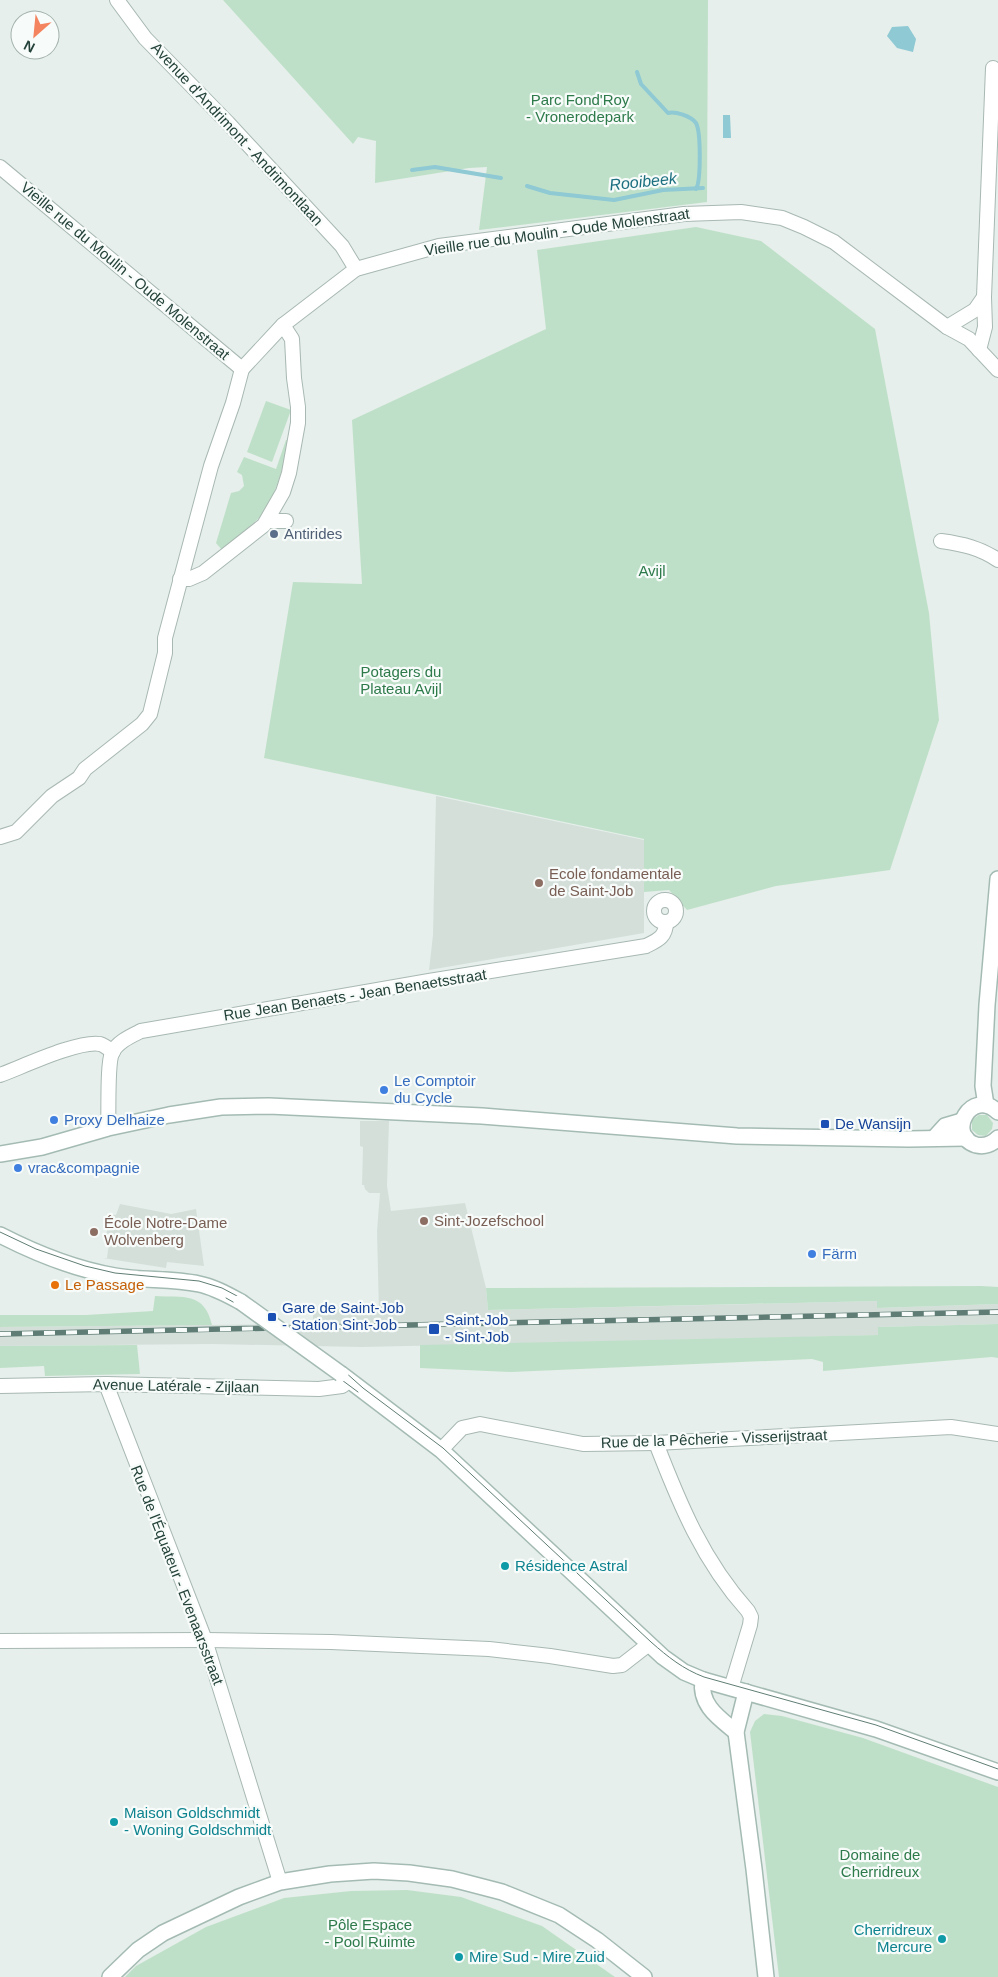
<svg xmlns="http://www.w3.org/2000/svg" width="998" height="1977" viewBox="0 0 998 1977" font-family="Arial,sans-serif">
  <rect width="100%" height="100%" fill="#e6efeb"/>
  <g fill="#d4dfda">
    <path d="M 436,796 L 644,840 L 644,933 L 429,970 L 433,935 Z"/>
    <path d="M 360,1121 L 389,1121 L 387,1186 L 391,1211 L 465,1203 L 486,1288 L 488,1310 L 878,1301 L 878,1308 L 998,1304 L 998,1324 L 878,1327 L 879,1335 L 764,1338 L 361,1347 L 212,1344 L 0,1346 L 0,1327 L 313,1324 L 313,1311 L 343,1309 L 344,1313 L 379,1312 L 377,1231 L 380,1193 L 369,1193 L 365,1189 L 364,1185 L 362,1185 L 363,1147 L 360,1146 Z"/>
    <path d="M 120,1204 L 171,1214 L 196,1209 L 204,1266 L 167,1262 L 166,1268 L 103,1258 L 107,1258 L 109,1243 L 105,1242 L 110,1214 L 116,1215 Z"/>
  </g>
  <g fill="#bfe0c8">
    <path d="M 223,0 L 708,0 L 707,202 L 479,230 L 487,167 L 469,168 L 375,183 L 376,141 L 358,137 L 353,144 Z"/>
    <path d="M 696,227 L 761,241 L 875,329 L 929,613 L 939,720 L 890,870 L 776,886 L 687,910 L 669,890 L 644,892 L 644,839 L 264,758 L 293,582 L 362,584 L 352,420 L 546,329 L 537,250 Z"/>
    <path d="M 266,401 L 291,410 L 272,462 L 247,452 Z"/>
    <path d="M 286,440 L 290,441 C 284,462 275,501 260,517 C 249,528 234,539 222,550 L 216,543 L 231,493 L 239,491 L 244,486 L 242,475 L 237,472 L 244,457 L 276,469 Z"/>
    <path d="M 979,1115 L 987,1115 L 993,1123 L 992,1129 L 986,1136 L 978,1135 L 972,1130 L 972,1120 Z"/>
    <path d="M 981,1286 L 998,1287 L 998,1304 L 877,1308 L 877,1301 L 488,1310 L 486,1288 Z"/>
    <path d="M 155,1296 C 183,1298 204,1291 212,1325 L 0,1327 L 0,1315 L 86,1315 L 153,1311 Z"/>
    <path d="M 998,1324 L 998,1358 L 992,1357 L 823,1371 L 823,1362 L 812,1359 L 511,1372 L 420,1368 L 420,1345 L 878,1335 L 878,1327 Z"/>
    <path d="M 137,1345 L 140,1374 L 45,1376 L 44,1366 L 0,1368 L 0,1346 Z"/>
    <path d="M 764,1714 L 782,1716 L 863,1738 L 998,1787 L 998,1977 L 779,1977 L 750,1732 L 755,1721 Z"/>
    <path d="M 407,1890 L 461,1897 L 542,1926 L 615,1977 L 125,1977 L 136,1966 L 206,1927 L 284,1898 L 351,1891 Z"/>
  </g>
  <g fill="#8ec9d4">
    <path d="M 908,26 L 916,39 L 913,52 L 897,48 L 887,36 L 892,27 Z"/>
    <path d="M 723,115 L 730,115 L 731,138 L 723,138 Z"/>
  </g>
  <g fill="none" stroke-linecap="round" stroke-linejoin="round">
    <g stroke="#8ec9d4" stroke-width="4">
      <path d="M 637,72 L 641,84 L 668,113 C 675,111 691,116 696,123 C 701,132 701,181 696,189"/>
      <path d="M 412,170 L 435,167 L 501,178"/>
      <path d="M 527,186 L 550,193 L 614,200 L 663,190 L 703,188"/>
    </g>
    <g stroke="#a8b8b2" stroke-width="16">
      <g id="street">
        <path d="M 117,0 L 145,38 L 228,123 L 342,246 L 356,269"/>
        <path d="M 0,167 L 242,369 L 283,325 L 356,269 L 439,246 L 684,214 L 741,212 L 782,218 L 804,227 L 834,242 L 947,327 L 969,339 L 998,370"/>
        <path d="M 947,327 L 975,310 L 984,297"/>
        <path d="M 979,350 L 985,327 L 984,297 L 993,68"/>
        <path d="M 268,521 L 286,521"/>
        <path d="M 941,541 C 963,544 980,548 998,560"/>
        <path d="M 180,579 L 189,579 L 203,573 L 264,525 L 283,492 L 289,473 L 298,423 L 298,407 L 294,378 L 292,339 L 283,325"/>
        <path d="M 0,837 L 16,832 L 52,796 L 79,778 L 85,769 L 142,724 L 150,714 L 165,653 L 165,638 L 177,593 L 211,466 L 233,403 L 242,369"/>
        <circle cx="665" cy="911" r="11"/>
        <path d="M 0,1075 C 22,1067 79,1040 100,1044 C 104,1045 109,1049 113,1052"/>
        <path d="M 108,1128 C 109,1113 107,1064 112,1053 C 117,1042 131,1036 141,1031 L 429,981 L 646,946 C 658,940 666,937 666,922"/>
        <path d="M 106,1384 L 205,1640 L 280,1882"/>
        <path d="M 0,1386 L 106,1384 L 319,1389 L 342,1386 L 349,1381"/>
        <path d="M 656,1443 C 680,1505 703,1561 748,1611 L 751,1617 L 750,1625 L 731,1688"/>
        <path d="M 441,1450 L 462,1428 L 480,1424 L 583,1444 L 656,1443 L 951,1427 L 998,1434"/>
        <path d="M 0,1641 L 205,1640 L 331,1642 L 489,1649 L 550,1656 L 613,1666 L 622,1665 L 649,1644"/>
      </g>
    </g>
    <g stroke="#a4bbb3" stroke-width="18">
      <g id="secondary">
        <path d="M 986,1105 L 983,1086 L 987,1005 L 998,879"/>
        <path d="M 998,1112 C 971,1087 945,1135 976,1145 C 985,1147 992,1144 998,1138"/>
        <path d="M 935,1137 L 945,1126 L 962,1121"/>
        <path d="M 0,1154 L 42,1147 L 108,1128 L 169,1115 L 221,1107 L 269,1106 L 482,1116 L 737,1136 L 909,1139 L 966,1138"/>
        <path d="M 0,1235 C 37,1254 74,1269 115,1276 C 143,1281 171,1278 199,1284 C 214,1287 228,1295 241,1302"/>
        <path d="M 341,1374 L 441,1450 L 663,1657 L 684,1672 L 703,1680 L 876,1729 L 998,1772"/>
        <path d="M 703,1680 C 699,1705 719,1718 736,1732"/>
        <path d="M 746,1692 L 736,1732 L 754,1869 L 766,1977"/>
        <path d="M 110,1977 L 138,1950 L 163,1933 L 239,1897 L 280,1882 L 330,1874 L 374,1871 L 409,1873 L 452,1879 L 502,1892 L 559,1915 L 597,1940 L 644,1977"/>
      </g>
    </g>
    <use href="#street" stroke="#fff" stroke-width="14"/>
    <use href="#secondary" stroke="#fff" stroke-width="15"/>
    <g stroke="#5f7d75" stroke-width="1">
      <path d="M 0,1232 L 36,1249 L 85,1266 L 115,1273 L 199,1281 L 222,1288 L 254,1305 L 335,1363 L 363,1388 L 443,1448 L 651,1642 C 668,1657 683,1669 704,1677 L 876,1725 L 998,1769"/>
      <path d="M 226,1298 L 249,1311 L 358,1392"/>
    </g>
    <g stroke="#5f7d75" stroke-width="5.5">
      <path id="rail" d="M 0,1334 L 998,1312"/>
    </g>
    <use href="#rail" stroke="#f7fbf9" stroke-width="4" stroke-dasharray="11" stroke-linecap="butt"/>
    <g stroke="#a4bbb3" stroke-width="18" stroke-linecap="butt">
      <path id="secondary-bridge" d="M 241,1302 L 341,1374"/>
    </g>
    <use href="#secondary-bridge" stroke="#fff" stroke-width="15"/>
  </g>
  <circle fill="#5c6f8a" stroke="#f7fbf9" stroke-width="2" cx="274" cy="534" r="5"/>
  <g fill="#8d6e63" stroke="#f7fbf9" stroke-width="2">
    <circle cx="539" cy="883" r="5"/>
    <circle cx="424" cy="1221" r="5"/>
    <circle cx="94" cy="1232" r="5"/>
  </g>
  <g fill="#3f7fe0" stroke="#f7fbf9" stroke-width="2">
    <circle cx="384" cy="1090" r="5"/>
    <circle cx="54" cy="1120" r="5"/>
    <circle cx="18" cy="1168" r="5"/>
    <circle cx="812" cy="1254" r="5"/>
  </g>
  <g fill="#1a4fb4" stroke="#f7fbf9" stroke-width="2">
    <rect x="820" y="1119" width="10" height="10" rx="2.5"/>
    <rect x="267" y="1312" width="10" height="10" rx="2.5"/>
    <rect x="428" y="1323" width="12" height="12" rx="2.5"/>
  </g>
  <circle fill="#e8710a" stroke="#f7fbf9" stroke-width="2" cx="55" cy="1285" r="5"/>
  <g fill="#0f9aa8" stroke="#f7fbf9" stroke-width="2">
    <circle cx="505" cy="1566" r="5"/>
    <circle cx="114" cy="1822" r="5"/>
    <circle cx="942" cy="1939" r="5"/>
    <circle cx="459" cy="1957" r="5"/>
  </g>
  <g text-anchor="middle" stroke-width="4.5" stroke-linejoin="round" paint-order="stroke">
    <g font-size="15" fill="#2d7a4b" stroke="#f7fbf9">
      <text x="580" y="105">Parc Fond'Roy<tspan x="580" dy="17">- Vronerodepark</tspan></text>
      <text x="652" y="576">Avijl</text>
      <text x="401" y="677">Potagers du<tspan x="401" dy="17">Plateau Avijl</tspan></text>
      <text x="880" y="1860">Domaine de<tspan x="880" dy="17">Cherridreux</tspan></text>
      <text x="370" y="1930">Pôle Espace<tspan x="370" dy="17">- Pool Ruimte</tspan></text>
    </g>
    <g font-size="15" fill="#24423a" stroke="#f7fbf9">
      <text transform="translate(237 134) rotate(47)" y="5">Avenue d'Andrimont - Andrimontlaan</text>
      <text transform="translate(557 232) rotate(-8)" y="5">Vieille rue du Moulin - Oude Molenstraat</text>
      <text transform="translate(125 271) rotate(40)" y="5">Vieille rue du Moulin - Oude Molenstraat</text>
      <text transform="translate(355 995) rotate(-9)" y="5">Rue Jean Benaets - Jean Benaetsstraat</text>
      <text transform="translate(176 1386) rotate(1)" y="5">Avenue Latérale - Zijlaan</text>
      <text transform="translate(714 1439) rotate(-2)" y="5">Rue de la Pêcherie - Visserijstraat</text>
      <text transform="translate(177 1575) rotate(69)" y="5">Rue de l'Équateur - Evenaarsstraat</text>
    </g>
    <g font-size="15" fill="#4e5e75" stroke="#f7fbf9" text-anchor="start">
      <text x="284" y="539">Antirides</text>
    </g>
    <g font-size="15" fill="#785e54" stroke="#f7fbf9" text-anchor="start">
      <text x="549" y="879">Ecole fondamentale<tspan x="549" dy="17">de Saint-Job</tspan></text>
      <text x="434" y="1226">Sint-Jozefschool</text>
      <text x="104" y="1228">École Notre-Dame<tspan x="104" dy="17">Wolvenberg</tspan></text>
    </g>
    <g font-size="15" fill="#366cbe" stroke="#f7fbf9" text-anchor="start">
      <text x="394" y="1086">Le Comptoir<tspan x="394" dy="17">du Cycle</tspan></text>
      <text x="64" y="1125">Proxy Delhaize</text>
      <text x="28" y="1173">vrac&amp;compagnie</text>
      <text x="822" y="1259">Färm</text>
    </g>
    <g font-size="15" fill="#164399" stroke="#f7fbf9" text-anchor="start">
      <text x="835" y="1129">De Wansijn</text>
      <text x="282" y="1313">Gare de Saint-Job<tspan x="282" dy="17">- Station Sint-Job</tspan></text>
      <text x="445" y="1325">Saint-Job<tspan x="445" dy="17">- Sint-Job</tspan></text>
    </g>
    <g font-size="15" fill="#c56008" stroke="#f7fbf9" text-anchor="start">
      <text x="65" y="1290">Le Passage</text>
    </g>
    <g font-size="15" fill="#0d838f" stroke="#f7fbf9" text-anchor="start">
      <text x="515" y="1571">Résidence Astral</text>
      <text x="124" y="1818">Maison Goldschmidt<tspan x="124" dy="17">- Woning Goldschmidt</tspan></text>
      <text x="932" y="1935" text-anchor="end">Cherridreux<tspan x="932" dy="17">Mercure</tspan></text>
      <text x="469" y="1962">Mire Sud - Mire Zuid</text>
    </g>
    <g font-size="16" font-style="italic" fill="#1c6f80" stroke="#f7fbf9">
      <text transform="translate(643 181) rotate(-6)" y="6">Rooibeek</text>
    </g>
  </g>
  <g transform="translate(35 35) rotate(207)"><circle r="24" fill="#f7fbf9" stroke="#a3b1ad"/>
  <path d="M0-4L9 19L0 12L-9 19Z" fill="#f4845f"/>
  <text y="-8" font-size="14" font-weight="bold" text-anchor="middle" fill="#24423a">N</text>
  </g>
</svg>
